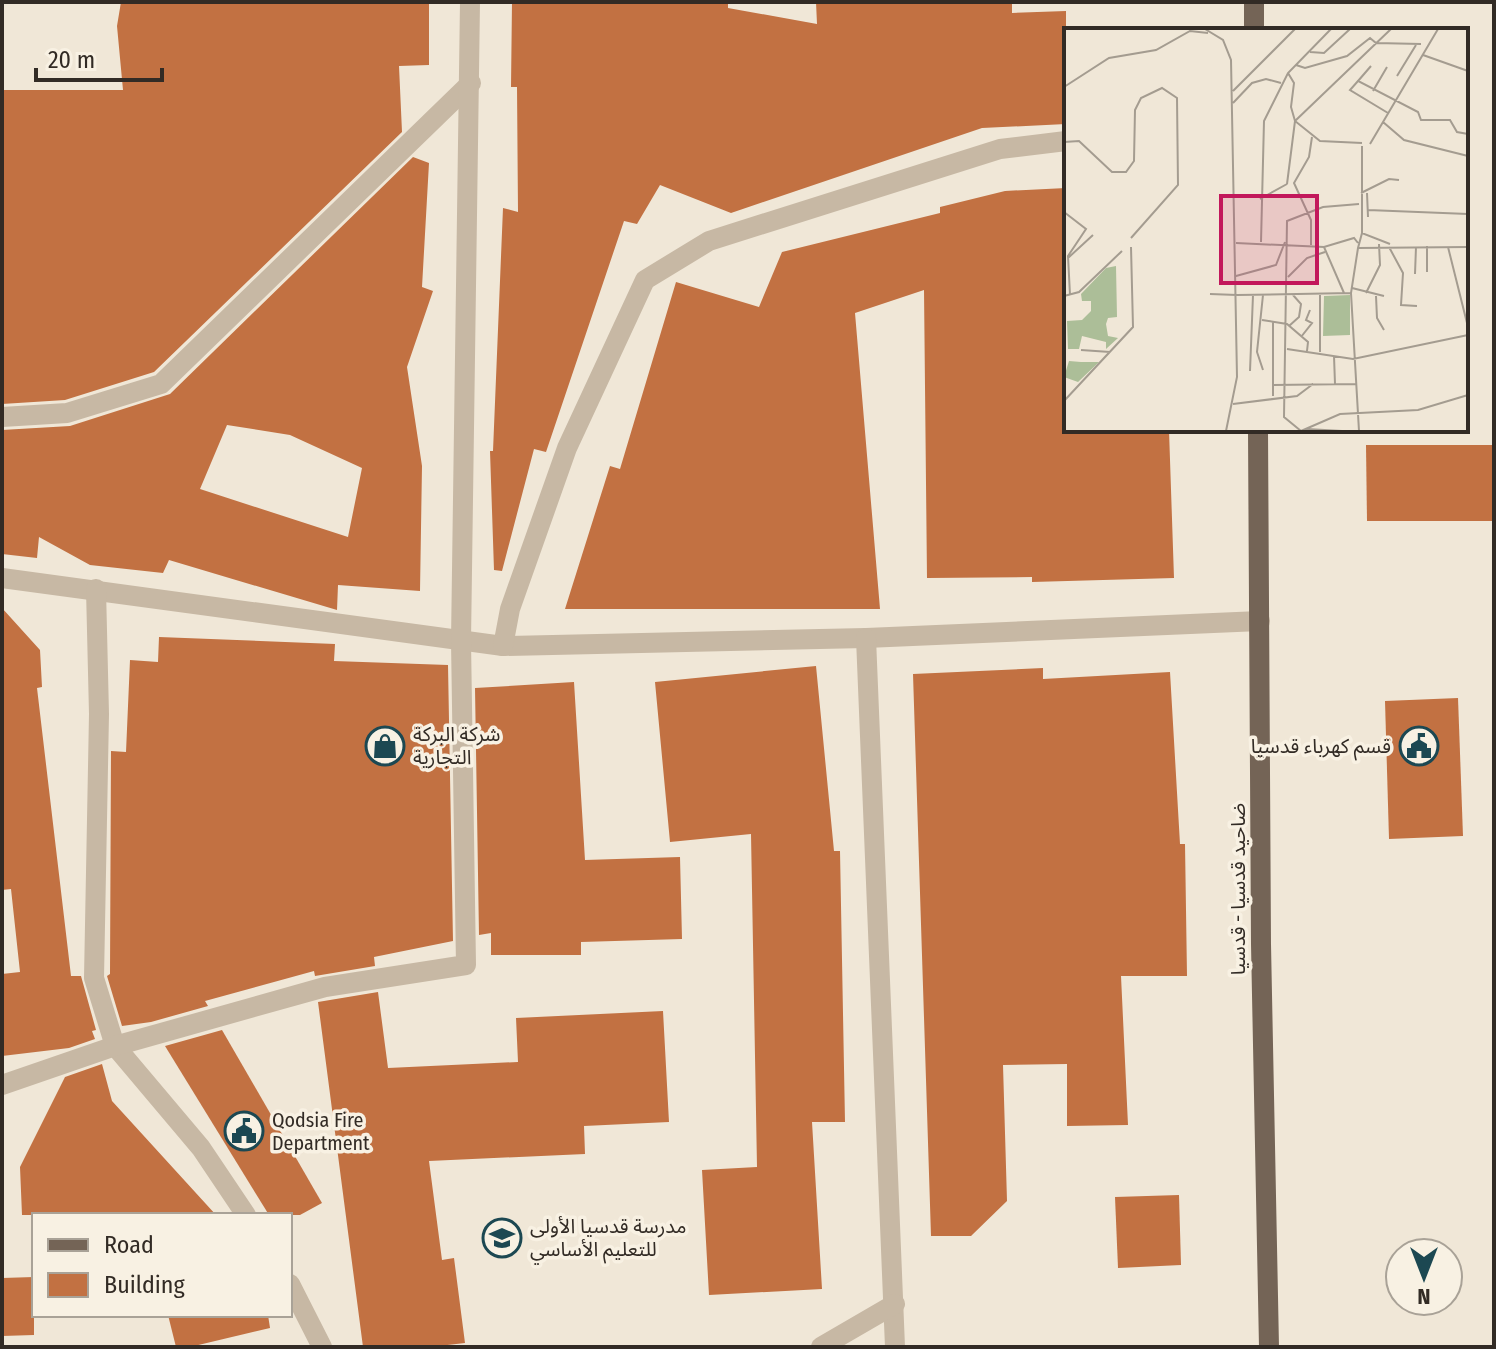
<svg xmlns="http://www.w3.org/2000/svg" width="1496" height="1349" viewBox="0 0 1496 1349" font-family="'Fira Sans Condensed','Noto Sans Arabic',sans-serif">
  <rect width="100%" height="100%" fill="#f0e7d7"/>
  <g fill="#c27142" fill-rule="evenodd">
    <path d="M 121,2 L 429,2 L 429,65 L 399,66 L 402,132 L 154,372 L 65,400 L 2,404 L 2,90 L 123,90 L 117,26 Z"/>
    <path d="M 512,2 L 728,2 L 728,8 L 817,24 L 816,2 L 1012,2 L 1012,13 L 1066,11 L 1066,124 L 982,128 L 731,213 L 660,185 L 637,224 L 624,221 L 546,452 L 534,449 L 502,571 L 494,570 L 490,451 L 493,451 L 503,208 L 518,212 L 517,87 L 511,87 Z"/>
    <path d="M 413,157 L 429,163 L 422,287 L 433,291 L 407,367 L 422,466 L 420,591 L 338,585 L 337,610 L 169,560 L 163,573 L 90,565 L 39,537 L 37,558 L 2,554 L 2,430 L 70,426 L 170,394 ZM 227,425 L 290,435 L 362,468 L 348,537 L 200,489 Z"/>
    <path d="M 1066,188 L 1066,430 L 1169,430 L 1174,578 L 1032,582 L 1032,577 L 927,578 L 924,290 L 855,313 L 880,609 L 565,609 L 610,466 L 620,469 L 676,282 L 759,307 L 782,252 L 940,213 L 940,207 L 1005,191 Z"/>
    <path d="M 1366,445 L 1494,445 L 1494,521 L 1367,521 Z"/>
    <path d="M 2,608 L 40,650 L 42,687 L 37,688 L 71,976 L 81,976 L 96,1030 L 92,1031 L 95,1039 L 69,1048 L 2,1056 L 2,974 L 20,972 L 11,889 L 2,890 Z"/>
    <path d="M 159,637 L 335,644 L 334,661 L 448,665 L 453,941 L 374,957 L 375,966 L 315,976 L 314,971 L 205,1001 L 208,1006 L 151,1022 L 122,1026 L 107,976 L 110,974 L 111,751 L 126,752 L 130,660 L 158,662 Z"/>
    <path d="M 816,666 L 834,851 L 840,851 L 845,1122 L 812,1122 L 822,1289 L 709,1295 L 702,1170 L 757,1167 L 751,834 L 670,842 L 655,682 Z"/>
    <path d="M 1043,668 L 1043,679 L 1170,672 L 1180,844 L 1185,844 L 1187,976 L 1121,976 L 1128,1125 L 1067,1126 L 1067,1064 L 1003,1065 L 1007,1201 L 971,1236 L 931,1236 L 913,674 Z"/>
    <path d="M 574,682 L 585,860 L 680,857 L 682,939 L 581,942 L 581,955 L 491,955 L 491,933 L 479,935 L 475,688 Z"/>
    <path d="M 1458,698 L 1463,836 L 1389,839 L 1385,701 Z"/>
    <path d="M 378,992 L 388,1068 L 518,1062 L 516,1018 L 663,1011 L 669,1122 L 584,1126 L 585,1154 L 429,1161 L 442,1260 L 454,1258 L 465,1343 L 430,1347 L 363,1347 L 318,1002 Z"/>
    <path d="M 222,1030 L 322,1203 L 300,1215 L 269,1215 L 165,1046 Z"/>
    <path d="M 102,1064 L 112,1101 L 216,1215 L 22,1215 L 20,1167 L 65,1077 Z"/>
    <path d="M 1179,1195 L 1181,1265 L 1118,1268 L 1115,1197 Z"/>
    <path d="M 34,1277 L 34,1335 L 2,1336 L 2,1278 Z"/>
    <path d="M 168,1315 L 268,1315 L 270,1328 L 190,1347 L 176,1347 Z"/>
  </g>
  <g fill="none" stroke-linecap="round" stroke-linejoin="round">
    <g stroke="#c7b8a4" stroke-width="20">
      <path d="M 2,417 L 67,413 L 161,384 L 471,83"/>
      <path d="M 2,578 L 503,646 L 866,638 L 1260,621"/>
      <path d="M 96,589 L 99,714 L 94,978 L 115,1046 L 201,1148 L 246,1215"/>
      <path d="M 866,638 L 895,1347"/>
      <path d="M 503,646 L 510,609 L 567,448 L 645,280 L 709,241 L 1000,149 L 1066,141"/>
      <path d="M 2,1085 L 115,1046 L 325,987 L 466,965 L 461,641 L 470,2"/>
      <path d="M 290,1284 L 322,1347"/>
      <path d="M 821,1347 L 895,1304"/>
    </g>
    <g stroke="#746456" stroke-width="20">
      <path d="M 1254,2 L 1254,30"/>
      <path d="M 1258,430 L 1261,944 L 1269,1347"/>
    </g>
  </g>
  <defs>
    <g id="shop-ring" transform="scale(2)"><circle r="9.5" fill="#f8f1e3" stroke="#1c4852" stroke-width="1.5"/><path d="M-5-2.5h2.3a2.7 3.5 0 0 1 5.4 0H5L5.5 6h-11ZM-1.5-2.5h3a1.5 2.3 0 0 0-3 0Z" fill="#1c4852"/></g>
    <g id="civic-ring" transform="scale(2)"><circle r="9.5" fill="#f8f1e3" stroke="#1c4852" stroke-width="1.5"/><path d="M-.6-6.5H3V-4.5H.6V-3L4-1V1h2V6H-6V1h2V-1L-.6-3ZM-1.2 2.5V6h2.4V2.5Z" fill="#1c4852"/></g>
    <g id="school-ring" transform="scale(2)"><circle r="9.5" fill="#f8f1e3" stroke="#1c4852" stroke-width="1.5"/><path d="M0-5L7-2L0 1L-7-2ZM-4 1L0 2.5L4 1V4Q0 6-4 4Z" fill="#1c4852"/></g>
  </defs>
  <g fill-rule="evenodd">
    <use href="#shop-ring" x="385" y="746"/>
    <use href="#civic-ring" x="1419" y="746"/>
    <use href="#civic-ring" x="244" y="1131"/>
    <use href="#school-ring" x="502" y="1238"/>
  </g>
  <g text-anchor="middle" stroke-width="7" stroke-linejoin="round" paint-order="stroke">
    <g font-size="20" fill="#322b25" stroke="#f8f1e3" text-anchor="start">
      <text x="413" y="741">شركة البركة<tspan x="413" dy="23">التجارية</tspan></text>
      <text x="1391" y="753" text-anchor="end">قسم كهرباء قدسيا</text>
      <text x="272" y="1127">Qodsia Fire<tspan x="272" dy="23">Department</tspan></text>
      <text x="530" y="1233">مدرسة قدسيا الأولى<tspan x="530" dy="23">للتعليم الأساسي</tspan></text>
    </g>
    <g font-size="20" fill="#322b25" stroke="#f8f1e3">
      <text transform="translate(1238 889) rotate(-90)" y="7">ضاحيد قدسيا - قدسيا</text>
    </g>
  </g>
  <g transform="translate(1064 28)">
    <rect width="404" height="404" fill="#f0e7d7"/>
    <path d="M 52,238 L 53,289 L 44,290 L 42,296 L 44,308 L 54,310 L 42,321 L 42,314 L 18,308 L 15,321 L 4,321 L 3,293 L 18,292 L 27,283 L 27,273 L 18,273 L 17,266 L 42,240 ZM 286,267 L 286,307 L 259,308 L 260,268 ZM 5,333 L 17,334 L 35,334 L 14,354 L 0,349 Z" fill="#acbe98"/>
    <path fill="none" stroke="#a49c90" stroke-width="2" d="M 141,1 L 159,12 L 167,32 L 173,349 L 162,403M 246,24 L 260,25 L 286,1M 359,27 L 404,43M 232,37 L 241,40 L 283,28 L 306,10 L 312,15 L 357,16M 307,38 L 294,53 L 354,84 L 357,92 L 386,92 L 393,104 L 404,106M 224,45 L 230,55 L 227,79 L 231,93 L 256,113 L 298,115M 333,48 L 352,17M 294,53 L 286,62 L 324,85M 0,59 L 45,30 L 92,22 L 126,3 L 144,5M 169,63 L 231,1M 309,63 L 323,39M 169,75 L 188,55 L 202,51 L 217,55M 319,94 L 340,112 L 404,128M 0,114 L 15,113 L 48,144 L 62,144 L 70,133 L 71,82 L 77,70 L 98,60 L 113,70 L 114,157 L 67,210M 306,116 L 374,1M 298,118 L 298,205M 223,156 L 231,93 L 327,1M 297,165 L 325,151 L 335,152M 303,165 L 304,189M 196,171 L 223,156M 304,182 L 404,186M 0,184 L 22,201 L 4,228 L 6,267M 197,214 L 200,93 L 224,45 L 267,1M 172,215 L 260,219 L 290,210 L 294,215M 247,217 L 247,192 L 230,155 L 245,129 L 248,109M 363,218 L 363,244M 260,219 L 280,265M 325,219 L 339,245 L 337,277 L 353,278M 384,219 L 404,299M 294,220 L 404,219M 4,230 L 29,207M 351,246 L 352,219M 172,248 L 212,237 L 221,214M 224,249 L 243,230 L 261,224M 288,260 L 320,268M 302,265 L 316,237 L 315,216M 146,266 L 173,267M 173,267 L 287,265M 199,267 L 193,324 L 199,342M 0,268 L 15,264 L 58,223M 312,268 L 313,290 L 320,302M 198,292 L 223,296 L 244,314 L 243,323M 209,294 L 209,368M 225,298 L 235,289 L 237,276 L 229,267M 237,309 L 248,295 L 242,292 L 246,282M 223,321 L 289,331 L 404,307M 17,322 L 46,324M 256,324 L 256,266M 270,328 L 271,356M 186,343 L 189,267M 209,357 L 292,356M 0,373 L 69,299 L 67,219M 169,376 L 233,368 L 249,356M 243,401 L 278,403M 237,403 L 220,389 L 223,193 L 259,179 L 295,176M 237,403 L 276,386 L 354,382 L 404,367M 295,403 L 287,265 L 294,220 L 298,205 L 326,216"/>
    <path fill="#c2185b" fill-opacity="0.15" stroke="#c2185b" stroke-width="4" d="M 157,168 L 253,168 L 253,255 L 157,255 Z"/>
    <rect width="404" height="404" fill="none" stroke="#322b25" stroke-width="4"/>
  </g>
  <rect width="1496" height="1349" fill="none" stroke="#322b25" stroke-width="8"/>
  <rect x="32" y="1213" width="260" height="104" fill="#f8f1e3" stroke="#a9a297" stroke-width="2"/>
  <rect x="48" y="1239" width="40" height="12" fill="#746456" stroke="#a9a297" stroke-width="2"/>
  <text x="104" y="1253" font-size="24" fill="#322b25">Road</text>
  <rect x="48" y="1273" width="40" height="24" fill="#c27142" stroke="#a9a297" stroke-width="2"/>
  <text x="104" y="1293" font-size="24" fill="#322b25">Building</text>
  <g transform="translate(1424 1277) rotate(180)"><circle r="38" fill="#f8f1e3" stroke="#a9a297" stroke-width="2"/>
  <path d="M0-6L14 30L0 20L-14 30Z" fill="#1c4852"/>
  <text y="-12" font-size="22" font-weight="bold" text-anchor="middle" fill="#322b25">N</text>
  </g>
  <path d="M36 68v12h126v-12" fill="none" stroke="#322b25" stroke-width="4"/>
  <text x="48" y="68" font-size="24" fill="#322b25" stroke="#f8f1e3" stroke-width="6" paint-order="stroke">20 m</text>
</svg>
